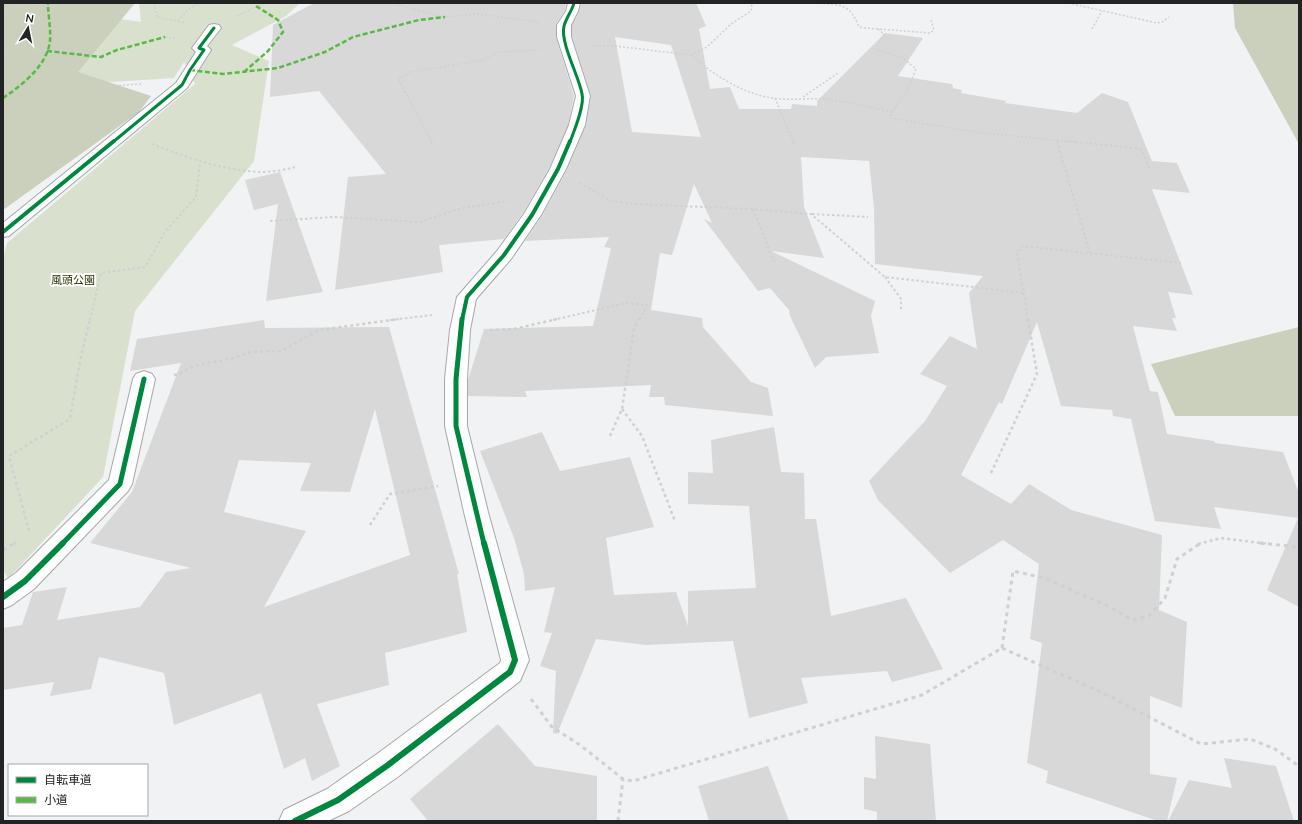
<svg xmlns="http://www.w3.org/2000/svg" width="1302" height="824" viewBox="0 0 1302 824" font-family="'Nunito Sans','Noto Sans JP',sans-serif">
  <rect width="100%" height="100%" fill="#f0f2f4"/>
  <path fill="#dae0ce" d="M 3,3 L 12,3 L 141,22 L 139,3 L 300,3 L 286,16 L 232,45 L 269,61 L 254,161 L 135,311 L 103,477 L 8,579 L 3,569 L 3,259 L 7,243 L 195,84 L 184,62 L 174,78 L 47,86 Z"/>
  <g fill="#cad0bc">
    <path d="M 3,3 L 135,3 L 78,72 L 151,96 L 139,112 L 3,210 Z"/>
    <path d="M 1233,3 L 1299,3 L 1299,144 L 1235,28 Z"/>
    <path d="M 1299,327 L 1299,416 L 1175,416 L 1151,364 Z"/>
  </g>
  <g fill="#d8d8d8" fill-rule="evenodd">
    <path d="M 314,3 L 566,3 L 565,10 L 556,24 L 556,37 L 574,96 L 568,125 L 549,168 L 523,213 L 504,239 L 439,245 L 443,272 L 335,290 L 348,177 L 386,174 L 319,91 L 270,97 L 273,25 Z"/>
    <path d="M 581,3 L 696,3 L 706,26 L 699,29 L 710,89 L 730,87 L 739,109 L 791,109 L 792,104 L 817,106 L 817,101 L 885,33 L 923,38 L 898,76 L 952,84 L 953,88 L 962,90 L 961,93 L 1006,101 L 1005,103 L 1077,113 L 1102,93 L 1128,102 L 1152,161 L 1177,163 L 1190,193 L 1152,189 L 1193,295 L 1168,292 L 1176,318 L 1172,318 L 1177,331 L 1133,326 L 1150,391 L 1158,392 L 1167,434 L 1214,441 L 1215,443 L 1283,452 L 1299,493 L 1299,607 L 1267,590 L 1298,518 L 1214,507 L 1221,529 L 1155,521 L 1131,419 L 1113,416 L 1112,410 L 1061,406 L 1037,322 L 1002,404 L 999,402 L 961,475 L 1011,504 L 1029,484 L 1071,510 L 1162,535 L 1159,610 L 1187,622 L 1182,708 L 1150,696 L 1150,774 L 1177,778 L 1167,821 L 1158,821 L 1046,783 L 1048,771 L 1027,763 L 1042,643 L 1030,639 L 1039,564 L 1003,540 L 950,573 L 878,500 L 869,481 L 925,421 L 947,386 L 920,374 L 950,336 L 977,349 L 969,293 L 983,276 L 875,264 L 874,208 L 869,161 L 801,157 L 804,207 L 824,258 L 771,251 L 875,301 L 871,316 L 879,353 L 826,357 L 815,368 L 790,316 L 789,310 L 770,288 L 758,291 L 704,219 L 712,223 L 694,184 L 672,255 L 660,253 L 651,310 L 702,318 L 703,327 L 751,382 L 768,388 L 773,416 L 665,405 L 664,397 L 649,397 L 651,385 L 525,391 L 527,397 L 468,396 L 468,380 L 484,329 L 593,326 L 611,248 L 604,247 L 609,237 L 525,241 L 542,216 L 567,170 L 586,125 L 591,96 L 572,37 L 572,25 L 579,12 ZM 615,37 L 671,45 L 701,137 L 632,132 Z"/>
    <path d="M 280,172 L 323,292 L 266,301 L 278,204 L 254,210 L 245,180 Z"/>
    <path d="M 264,320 L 265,328 L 389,327 L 459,574 L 457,574 L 467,632 L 385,653 L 389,685 L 317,704 L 340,766 L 312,781 L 305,758 L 284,769 L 261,693 L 174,725 L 164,673 L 99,657 L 91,689 L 50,696 L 54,682 L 3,690 L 3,628 L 22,625 L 33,592 L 67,587 L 57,620 L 140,607 L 166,572 L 191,568 L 90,543 L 132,492 L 181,363 L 130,371 L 137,339 ZM 375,409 L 410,555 L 264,607 L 306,531 L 224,512 L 239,460 L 311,463 L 300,491 L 350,492 Z"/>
    <path d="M 774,427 L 781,472 L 804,473 L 805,519 L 816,519 L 831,616 L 906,598 L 943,669 L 892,682 L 887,671 L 801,678 L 808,703 L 749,718 L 733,641 L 646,645 L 596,639 L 557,734 L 553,733 L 556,671 L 540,666 L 552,633 L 544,632 L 555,587 L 525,591 L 524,574 L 514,538 L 480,451 L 542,432 L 560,471 L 630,457 L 654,527 L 606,538 L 614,595 L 676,592 L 688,626 L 688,591 L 756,588 L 749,506 L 688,504 L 688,472 L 713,473 L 711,440 Z"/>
    <path d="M 498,724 L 535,766 L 597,776 L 597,821 L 428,821 L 410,799 Z"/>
    <path d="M 875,736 L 930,744 L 936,821 L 877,821 L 877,812 L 864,809 L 864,777 L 876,779 Z"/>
    <path d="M 1224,758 L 1276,766 L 1294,821 L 1168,821 L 1189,780 L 1232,788 Z"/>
    <path d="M 768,766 L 789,821 L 709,821 L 698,786 Z"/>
  </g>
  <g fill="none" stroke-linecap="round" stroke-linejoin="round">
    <g stroke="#a6a8a9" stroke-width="2">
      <g id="minor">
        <path d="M 568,3 L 580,3 L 578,11 L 571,25 L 571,37 L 590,96 L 585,125 L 566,169 L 541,215 L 511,259 L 476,299 L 470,330 L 467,379 L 467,426 L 488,512 L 529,660 L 520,681 L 399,776 L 349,811 L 328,821 L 279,821 L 284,810 L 327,789 L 377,754 L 500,663 L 501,660 L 464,512 L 445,426 L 445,379 L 450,330 L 457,297 L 497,251 L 524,214 L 550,169 L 569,125 L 576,96 L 557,37 L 557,25 L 566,11 Z"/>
        <path d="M 214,24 L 219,25 L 221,28 L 207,46 L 211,50 L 187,88 L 9,236 L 3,237 L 3,223 L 176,83 L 196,52 L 192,48 L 209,25 Z"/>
        <path d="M 144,371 L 152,374 L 155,379 L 132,484 L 128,491 L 34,589 L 12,605 L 3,609 L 3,582 L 16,573 L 109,480 L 133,379 L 136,374 Z"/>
      </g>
    </g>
    <g stroke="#cfd0d0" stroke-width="1.5" stroke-dasharray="2 2" stroke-linecap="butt">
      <path d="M 154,3 L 157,17 L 186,23"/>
      <path d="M 391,3 L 445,17 L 478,14 L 539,22"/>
      <path d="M 819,3 C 842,5 850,4 859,27 L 865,28 L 930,33 L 934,30 L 931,20"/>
      <path d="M 1068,3 L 1157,23 L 1162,22 L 1169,17"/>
      <path d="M 3,9 L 45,3"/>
      <path d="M 237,16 L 264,3"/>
      <path d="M 178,21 L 187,11 L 198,3"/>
      <path d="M 878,29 L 884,34 L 875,49 L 903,58 L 916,69 L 907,91 L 892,112 L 890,118 L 983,133 L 1075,142"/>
      <path d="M 1092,29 L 1102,11"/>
      <path d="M 165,37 L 176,38"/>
      <path d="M 595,46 L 615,46 L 691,55 L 707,47 L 731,24 L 751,11 L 752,3"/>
      <path d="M 3,51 L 47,51"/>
      <path d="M 691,55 C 716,77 746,96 780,99 C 794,100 809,98 823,99 C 846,101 869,107 892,112"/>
      <path d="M 39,66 C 51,69 60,78 73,82 C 95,89 118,85 141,84"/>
      <path d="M 803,97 L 838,73"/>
      <path d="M 775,98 L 793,142"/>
      <path d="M 1057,140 L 1058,142"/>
      <path d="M 432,142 L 398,79 L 410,72 L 483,60 L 500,52 L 540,50"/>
    </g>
    <g stroke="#cfd0d0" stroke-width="2" stroke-dasharray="2.5 2.5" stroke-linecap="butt">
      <path d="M 431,141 L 434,146"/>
      <path d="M 793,141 L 795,147"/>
      <path d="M 1057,141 L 1090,253"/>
      <path d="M 1065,141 L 1136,148 L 1142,150 L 1150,171"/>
      <path d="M 152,144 C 187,158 225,171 263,172 C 274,172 286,169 297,167"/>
      <path d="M 580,183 L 609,200 L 632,204 L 753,209 L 811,214 L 885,277 L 1025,293"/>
      <path d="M 753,209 L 774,262"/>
      <path d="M 812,214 L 868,217"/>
      <path d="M 270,221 L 334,217 L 420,222 L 462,208 L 508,201"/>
      <path d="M 885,277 L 901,299 L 901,310"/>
      <path d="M 90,320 L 101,273 L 145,267 L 165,232 L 196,197 L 200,161"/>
      <path d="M 390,320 L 433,315"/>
      <path d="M 553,320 L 626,303 L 647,305 L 639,320"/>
      <path d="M 1028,320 L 1017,253 L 1022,246 L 1181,263"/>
    </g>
    <g stroke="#cfd0d0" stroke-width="2.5" stroke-dasharray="3 3" stroke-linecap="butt">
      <path d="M 490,330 L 514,329 L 557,319"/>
      <path d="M 174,375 L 179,374 L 193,366 L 234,358 L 251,352 L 281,351 L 319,330 L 399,319"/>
      <path d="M 622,409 L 642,436 L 675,521"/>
      <path d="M 610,436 L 622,409 L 634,328 L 639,319"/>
      <path d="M 991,473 L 1037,374 L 1028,319"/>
      <path d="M 370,525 L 390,494 L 438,486"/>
      <path d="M 29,531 L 9,456 L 70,419 L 80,361 L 90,319"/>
      <path d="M 14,544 L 16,542"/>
      <path d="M 1198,544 L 1221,538 L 1269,544"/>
    </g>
    <g stroke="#cfd0d0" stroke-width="3" stroke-dasharray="4 4" stroke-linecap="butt">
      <path d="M 1260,543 L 1299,547"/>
      <path d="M 3,550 L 15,543"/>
      <path d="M 1002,648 L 1013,571 L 1044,578 L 1108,606 L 1132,620 L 1149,616 L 1165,598 L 1177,559 L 1201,543"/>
      <path d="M 1002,648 L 1103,693 L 1201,744 L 1250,739 L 1275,749 L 1299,766"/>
      <path d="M 531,699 L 552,727 L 580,745 L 623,779 L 633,781 L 922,695 L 1002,648"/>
      <path d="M 618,821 L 623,779"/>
    </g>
    <use href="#minor" fill="#fdfdfd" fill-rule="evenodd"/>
    <g stroke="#58b947" stroke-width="2.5" stroke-dasharray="5 2.5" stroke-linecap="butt">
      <path d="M 47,51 L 101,57 L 117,50 L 165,37"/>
      <path d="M 190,70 L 223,74 L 278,68 L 325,52 L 353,37 L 419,20 L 445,17"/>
      <path d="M 244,72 L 268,51 L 283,32 L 278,20 L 256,6"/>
      <path d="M 3,98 C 22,85 47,66 50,41 C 51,29 48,15 48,3"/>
    </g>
    <g stroke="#fff" stroke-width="4.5">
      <g id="cycleway-far3">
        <path d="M 113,142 L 182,85 L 190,70 L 204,50 L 199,48 L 214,28"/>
        <path d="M 570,142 C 574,131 585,105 582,94 C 579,76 560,43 564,26 C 566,18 572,11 574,3"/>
      </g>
    </g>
    <g stroke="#fff" stroke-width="6">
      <g id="cycleway-far2">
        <path d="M 3,232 L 114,141"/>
        <path d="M 462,320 L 467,297 L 504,255 L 532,215 L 558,169 L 570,141"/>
      </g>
    </g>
    <g stroke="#fff" stroke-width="8">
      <g id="cycleway-far1">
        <path d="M 462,319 L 456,379 L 456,426 L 484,544"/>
        <path d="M 62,544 L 120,484 L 144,379"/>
      </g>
    </g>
    <g stroke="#fff" stroke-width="9">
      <g id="cycleway">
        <path d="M 3,597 L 25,581 L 63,543"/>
        <path d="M 295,821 L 338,800 L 388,765 L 510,672 L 515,660 L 484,543"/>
      </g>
    </g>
    <use href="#cycleway-far3" stroke="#00873e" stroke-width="3"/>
    <use href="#cycleway-far2" stroke="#00873e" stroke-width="4"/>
    <use href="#cycleway-far1" stroke="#00873e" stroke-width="5"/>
    <use href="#cycleway" stroke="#00873e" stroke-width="6"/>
  </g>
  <g text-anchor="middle" stroke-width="4" stroke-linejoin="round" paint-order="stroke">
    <g font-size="11" fill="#283103" stroke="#fff">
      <text x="73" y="284">風頭公園</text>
    </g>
  </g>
  <rect width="1302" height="824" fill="none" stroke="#222324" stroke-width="8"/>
  <rect x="8" y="764" width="140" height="52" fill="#ffffff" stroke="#a7a7a7"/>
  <rect x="16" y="777" width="20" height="6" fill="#00873e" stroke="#a7a7a7"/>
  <text x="44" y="784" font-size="12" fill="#222324">自転車道</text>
  <rect x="16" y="797" width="20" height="6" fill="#58b947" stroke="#a7a7a7"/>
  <text x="44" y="804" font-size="12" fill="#222324">小道</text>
  <g transform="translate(28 28) rotate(10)" stroke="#ffffff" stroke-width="3" paint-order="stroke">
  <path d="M0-3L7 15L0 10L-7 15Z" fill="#222324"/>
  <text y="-6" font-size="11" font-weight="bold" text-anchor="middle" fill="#222324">N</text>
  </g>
</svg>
